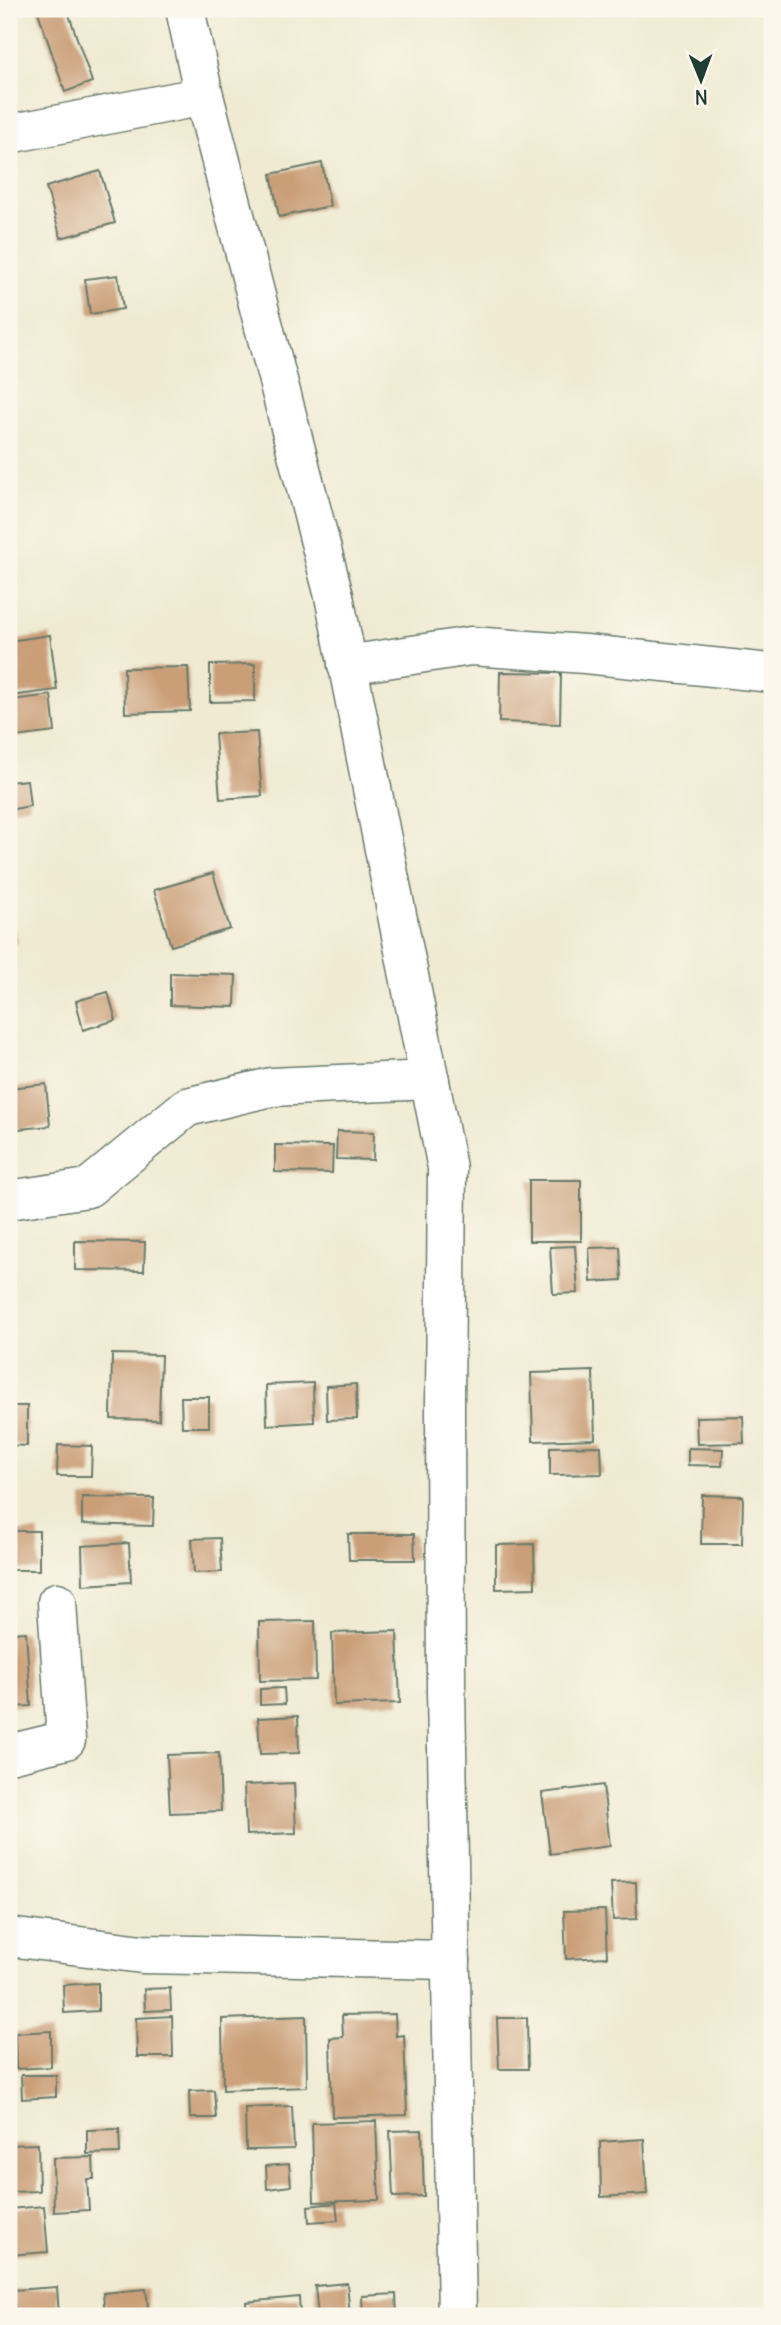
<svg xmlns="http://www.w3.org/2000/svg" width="781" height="2325" viewBox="0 0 781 2325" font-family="Delius,sans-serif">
  <rect width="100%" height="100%" fill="#fbf7ec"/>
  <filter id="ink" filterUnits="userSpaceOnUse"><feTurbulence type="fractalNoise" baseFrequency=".0143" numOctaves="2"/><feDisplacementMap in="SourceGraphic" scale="14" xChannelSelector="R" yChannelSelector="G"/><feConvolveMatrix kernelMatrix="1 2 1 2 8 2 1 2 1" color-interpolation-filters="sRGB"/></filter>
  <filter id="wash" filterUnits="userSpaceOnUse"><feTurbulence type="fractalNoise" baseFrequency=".00686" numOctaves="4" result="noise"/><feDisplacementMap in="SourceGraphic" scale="28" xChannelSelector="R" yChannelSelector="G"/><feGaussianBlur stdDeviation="1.57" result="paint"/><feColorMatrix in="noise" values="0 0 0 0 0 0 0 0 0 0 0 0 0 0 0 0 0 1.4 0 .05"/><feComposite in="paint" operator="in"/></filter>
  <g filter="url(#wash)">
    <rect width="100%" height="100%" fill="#efead1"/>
    <g id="blocks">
      <g fill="#ca9f78">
        <path d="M 37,9 L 67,9 L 92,82 L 65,92 Z"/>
        <path d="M 322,163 L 330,206 L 279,217 L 271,174 Z"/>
        <path d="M 100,171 L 115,223 L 61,238 L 46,187 Z"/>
        <path d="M 118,275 L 123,309 L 90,314 L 85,279 Z"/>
        <path d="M 50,635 L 57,690 L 9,696 L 9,641 Z"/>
        <path d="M 255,664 L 255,701 L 210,702 L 210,665 Z"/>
        <path d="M 188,667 L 190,711 L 125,713 L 124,668 Z"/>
        <path d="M 500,672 L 561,673 L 560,724 L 499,722 Z"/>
        <path d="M 51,695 L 55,732 L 16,737 L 11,700 Z"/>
        <path d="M 257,732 L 262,796 L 220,799 L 215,734 Z"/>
        <path d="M 27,780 L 30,806 L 9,810 L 9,782 Z"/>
        <path d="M 213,873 L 230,929 L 171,946 L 154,890 Z"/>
        <path d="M 9,915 L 18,942 L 9,945 Z"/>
        <path d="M 170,973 L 236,975 L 235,1007 L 170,1005 Z"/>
        <path d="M 108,992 L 116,1020 L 83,1030 L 76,1001 Z"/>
        <path d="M 46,1084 L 50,1126 L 9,1130 L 9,1088 Z"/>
        <path d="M 337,1131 L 374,1132 L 373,1160 L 336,1159 Z"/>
        <path d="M 275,1145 L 333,1146 L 332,1173 L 275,1172 Z"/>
        <rect x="529" y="1180" width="52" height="61"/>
        <path d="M 75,1241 L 145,1242 L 144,1271 L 75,1270 Z"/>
        <path d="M 575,1246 L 578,1293 L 553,1294 L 550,1247 Z"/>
        <path d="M 620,1247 L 622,1280 L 591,1282 L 589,1248 Z"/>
        <path d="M 112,1354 L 161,1355 L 159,1420 L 111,1419 Z"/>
        <path d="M 593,1371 L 595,1439 L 533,1441 L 531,1373 Z"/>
        <path d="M 313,1383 L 314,1422 L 267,1425 L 266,1385 Z"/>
        <path d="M 356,1384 L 357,1419 L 327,1420 L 326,1386 Z"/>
        <path d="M 181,1397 L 209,1397 L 209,1427 L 182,1427 Z"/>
        <path d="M 9,1406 L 27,1406 L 27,1446 L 9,1445 Z"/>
        <path d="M 743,1416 L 744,1443 L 697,1444 L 696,1417 Z"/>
        <path d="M 58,1445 L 92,1446 L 91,1476 L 57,1476 Z"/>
        <path d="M 601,1446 L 602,1474 L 550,1475 L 550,1447 Z"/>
        <path d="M 688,1448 L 723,1449 L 722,1466 L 688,1465 Z"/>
        <path d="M 702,1495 L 743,1496 L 742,1544 L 701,1544 Z"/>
        <path d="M 82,1497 L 154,1498 L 153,1526 L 82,1524 Z"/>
        <rect x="9" y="1531" width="30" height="39"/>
        <path d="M 348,1534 L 414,1534 L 415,1560 L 349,1560 Z"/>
        <path d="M 220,1538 L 222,1572 L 194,1573 L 192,1539 Z"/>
        <path d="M 129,1543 L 131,1582 L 83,1585 L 82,1546 Z"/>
        <path d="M 534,1544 L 535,1588 L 496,1589 L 496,1545 Z"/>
        <path d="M 315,1621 L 316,1680 L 260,1681 L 259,1622 Z"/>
        <path d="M 397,1631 L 400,1703 L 334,1705 L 332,1633 Z"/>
        <path d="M 26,1632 L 31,1706 L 9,1707 L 9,1633 Z"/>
        <path d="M 284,1688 L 285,1704 L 260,1705 L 260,1689 Z"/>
        <path d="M 298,1716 L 299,1753 L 260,1754 L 258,1718 Z"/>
        <path d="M 219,1753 L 221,1811 L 170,1813 L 167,1755 Z"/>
        <path d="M 294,1783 L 296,1833 L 246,1835 L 244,1785 Z"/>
        <path d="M 603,1785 L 610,1846 L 550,1854 L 542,1793 Z"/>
        <path d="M 636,1882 L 637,1919 L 613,1920 L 611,1883 Z"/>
        <path d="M 605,1910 L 607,1957 L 566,1959 L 564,1911 Z"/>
        <path d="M 98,1983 L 98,2011 L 64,2013 L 63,1985 Z"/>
        <path d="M 170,1988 L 171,2010 L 145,2011 L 144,1989 Z"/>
        <path d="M 395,2014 L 396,2036 L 404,2035 L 407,2115 L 332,2117 L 330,2038 L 343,2037 L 342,2015 Z"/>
        <path d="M 172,2016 L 173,2057 L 137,2057 L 136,2018 Z"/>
        <path d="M 306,2016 L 307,2087 L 223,2090 L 222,2019 Z"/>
        <path d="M 497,2018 L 527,2018 L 528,2069 L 499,2069 Z"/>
        <path d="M 51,2031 L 51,2067 L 16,2069 L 15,2033 Z"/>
        <path d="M 21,2075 L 56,2075 L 56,2097 L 22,2099 Z"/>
        <path d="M 214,2090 L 216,2118 L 190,2118 L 189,2091 Z"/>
        <path d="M 292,2106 L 294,2149 L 246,2150 L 245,2108 Z"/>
        <path d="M 376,2121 L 379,2200 L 314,2202 L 312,2123 Z"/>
        <path d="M 119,2129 L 120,2153 L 87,2154 L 87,2130 Z"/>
        <path d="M 422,2130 L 424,2196 L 393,2197 L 390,2131 Z"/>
        <path d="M 644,2139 L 647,2194 L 601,2197 L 600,2142 Z"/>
        <path d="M 38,2144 L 39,2191 L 9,2192 L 9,2145 Z"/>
        <path d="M 93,2157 L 94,2179 L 87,2179 L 89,2210 L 54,2212 L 53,2158 Z"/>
        <path d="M 289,2164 L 291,2186 L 267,2189 L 266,2166 Z"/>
        <path d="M 336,2203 L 338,2220 L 309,2222 L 308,2206 Z"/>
        <path d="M 44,2206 L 48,2252 L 9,2255 L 9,2209 Z"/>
        <path d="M 347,2283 L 350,2316 L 318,2316 L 315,2286 Z"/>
        <path d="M 57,2287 L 59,2316 L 15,2316 L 13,2290 Z"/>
        <path d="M 146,2289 L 149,2316 L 105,2316 L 103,2293 Z"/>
        <path d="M 396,2294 L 397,2316 L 363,2316 L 362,2296 Z"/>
        <path d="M 299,2297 L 300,2316 L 247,2316 L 246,2302 Z"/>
      </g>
    </g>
  </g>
  <g filter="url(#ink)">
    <use href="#blocks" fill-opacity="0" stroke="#687a6b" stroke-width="2"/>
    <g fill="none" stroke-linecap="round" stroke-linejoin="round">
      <g stroke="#687a6b" stroke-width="41">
        <g id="minor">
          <path d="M 185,9 L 204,96 L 334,596 L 447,1168 L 445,1406 L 446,1690 L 457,2316"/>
          <path d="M 9,134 L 204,96"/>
          <path d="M 347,665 L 471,646 L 585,654 L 772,673"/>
          <path d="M 9,1200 L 88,1188 L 187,1107 L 271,1087 L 430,1080"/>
          <path d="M 9,1754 L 66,1740 L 57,1602"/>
          <path d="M 9,1937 L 142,1954 L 451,1960"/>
        </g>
      </g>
      <use href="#minor" stroke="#fff" stroke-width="38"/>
    </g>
  </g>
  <rect width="781" height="2325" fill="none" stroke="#fbf7ec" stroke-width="35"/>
  <g transform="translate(701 80) rotate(179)" stroke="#fbf7ec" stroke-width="5" paint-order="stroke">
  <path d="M0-5L12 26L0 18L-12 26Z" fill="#1f3d34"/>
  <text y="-10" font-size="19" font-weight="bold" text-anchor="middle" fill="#1f3d34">N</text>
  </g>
</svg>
